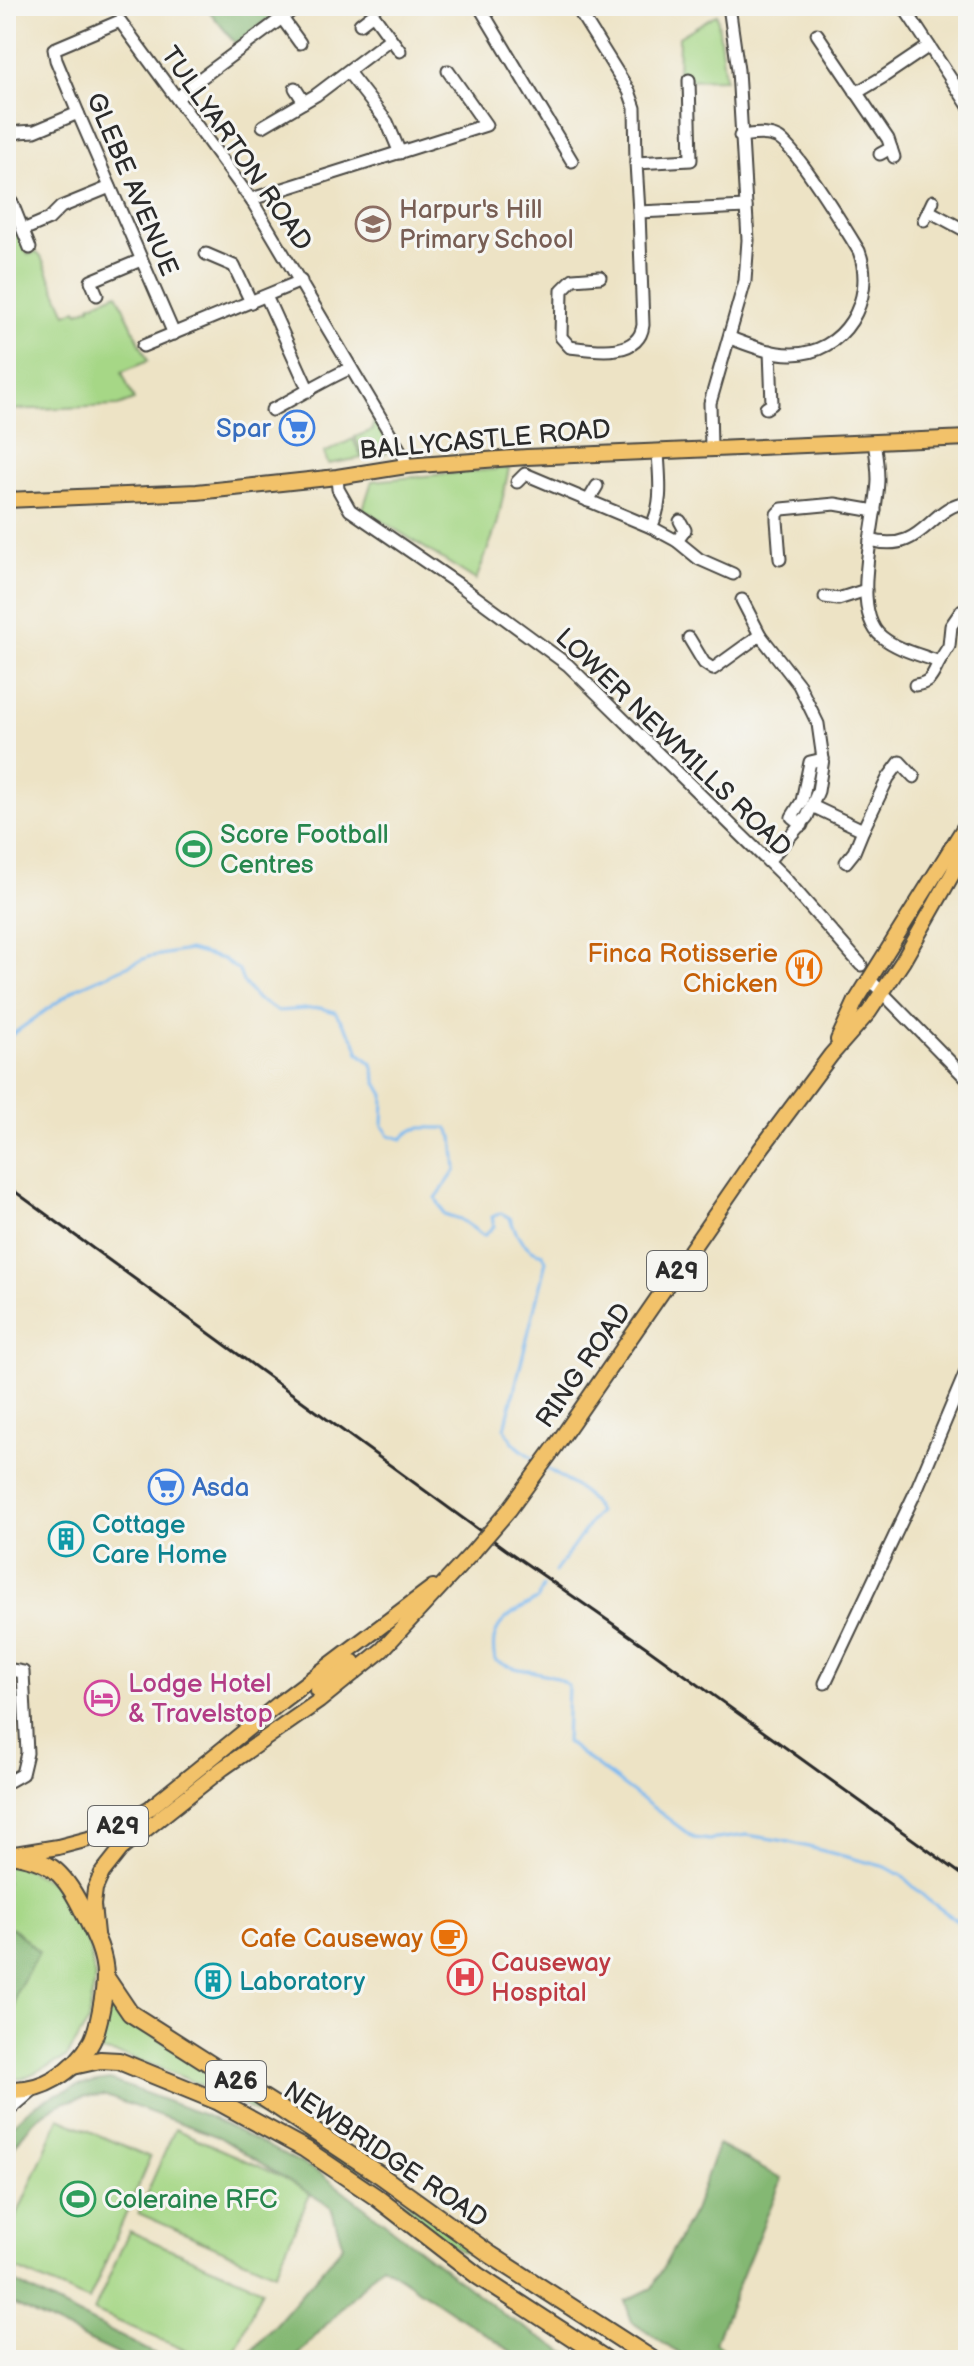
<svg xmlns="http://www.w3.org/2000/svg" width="974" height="2366" viewBox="0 0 974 2366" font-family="'Balsamiq Sans',sans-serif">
  <rect width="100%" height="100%" fill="#f6f6f2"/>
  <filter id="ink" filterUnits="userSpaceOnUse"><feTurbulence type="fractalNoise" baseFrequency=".0125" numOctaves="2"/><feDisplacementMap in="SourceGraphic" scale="16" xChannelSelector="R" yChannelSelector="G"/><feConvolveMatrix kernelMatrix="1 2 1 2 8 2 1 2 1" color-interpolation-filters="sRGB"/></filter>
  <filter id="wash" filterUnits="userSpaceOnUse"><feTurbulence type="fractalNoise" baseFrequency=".006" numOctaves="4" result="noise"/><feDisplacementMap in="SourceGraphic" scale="32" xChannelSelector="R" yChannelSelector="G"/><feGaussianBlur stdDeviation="1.8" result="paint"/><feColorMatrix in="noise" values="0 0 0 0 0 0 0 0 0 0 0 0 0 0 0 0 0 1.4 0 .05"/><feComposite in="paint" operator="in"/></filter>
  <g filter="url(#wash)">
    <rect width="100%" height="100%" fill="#ede3c5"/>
    <g fill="#a6d786" stroke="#688158" stroke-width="2">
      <path d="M 717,14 L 725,79 L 678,80 L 679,37 Z"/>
      <path d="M 6,204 L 28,255 L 36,252 L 41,257 L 66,314 L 77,309 L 79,312 L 90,307 L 90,305 L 117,293 L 148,361 L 122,372 L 134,400 L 118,406 L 6,410 Z"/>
      <path d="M 376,421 C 381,431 391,442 387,453 L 364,458 L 355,437 L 373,430 L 373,424 Z"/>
      <path d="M 353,439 L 362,458 L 328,464 L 324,453 Z"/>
      <path d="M 509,468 L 497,525 L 476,580 L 363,509 L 372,481 Z"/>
      <path d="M 6,1864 L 27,1869 L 53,1883 L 88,1942 L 95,1978 L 88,2023 L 66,2058 L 21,2079 L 6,2076 Z"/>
      <path d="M 110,1999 L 117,2011 L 128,2020 L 255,2097 L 472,2247 L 468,2253 L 461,2251 C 425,2228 393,2200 357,2175 C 303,2137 244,2102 182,2077 C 153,2065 126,2053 95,2051 Z"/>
      <path d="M 59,2118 L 150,2157 L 89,2301 L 6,2265 L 6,2241 Z"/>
      <path d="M 175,2129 L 312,2190 L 275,2273 L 138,2213 Z"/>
      <path d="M 129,2231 L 262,2289 L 231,2360 L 208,2360 L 94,2311 Z"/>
    </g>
    <g fill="#84b873" stroke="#58724f" stroke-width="2">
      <path d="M 205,6 L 285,6 L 236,44 Z"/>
      <path d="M 6,1927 L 15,1930 L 39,1952 L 16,1993 L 12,2028 L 6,2028 Z"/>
      <path d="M 110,2080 L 212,2118 L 319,2172 L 507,2317 L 578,2360 L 524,2360 L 382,2265 L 293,2360 L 244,2360 L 343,2246 L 331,2207 L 219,2137 L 103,2095 C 81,2096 55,2103 37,2118 C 28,2126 21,2138 13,2148 L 6,2147 L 6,2132 C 30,2101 72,2084 110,2080 Z"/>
      <path d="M 718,2145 L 782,2179 L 715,2342 L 737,2360 L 688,2360 L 632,2322 L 625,2301 L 652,2288 L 694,2211 Z"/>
      <path d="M 6,2278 L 167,2360 L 130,2360 L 6,2301 Z"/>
    </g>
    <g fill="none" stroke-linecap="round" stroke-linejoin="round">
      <g stroke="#7dbaf0" stroke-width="3">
        <path d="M 6,1039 L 77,988 L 148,957 L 189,950 L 223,959 L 239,971 L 243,982 L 257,999 L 278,1011 L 320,1008 L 335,1012 L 355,1041 L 359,1053 L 372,1064 L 377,1083 L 384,1095 L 383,1126 L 389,1135 L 402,1139 C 415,1123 428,1129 447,1128 L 453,1137 L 456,1170 L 436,1198 L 444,1214 L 460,1219 L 484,1236 L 494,1226 L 492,1217 L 501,1213 L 510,1218 C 516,1235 525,1251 543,1254 L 546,1261 L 505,1428 C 511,1444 523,1451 537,1461"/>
        <path d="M 546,1468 C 564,1480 590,1492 598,1512 L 555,1572"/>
        <path d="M 543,1587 L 538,1599 C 511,1615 487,1622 495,1660 C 516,1674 555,1669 568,1686 L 566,1742 L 581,1754 L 694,1838 L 709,1840 L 747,1835 L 785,1841 L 886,1867 L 902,1876 L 928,1900 L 968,1928"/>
      </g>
    </g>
  </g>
  <g filter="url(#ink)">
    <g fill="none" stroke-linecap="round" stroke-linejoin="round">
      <g stroke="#484742" stroke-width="15">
        <g id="minor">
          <path d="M 479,6 L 572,161"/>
          <path d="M 903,6 L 968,105"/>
          <path d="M 581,14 L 629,91 L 635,108 L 636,163"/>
          <path d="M 909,15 L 926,6"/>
          <path d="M 282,18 L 300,43"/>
          <path d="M 360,24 L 373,14 L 400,51"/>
          <path d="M 817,34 L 888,139 L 894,157"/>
          <path d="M 348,72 L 387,122 L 400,153"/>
          <path d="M 689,80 L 691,160 L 636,163 L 639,212 L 746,207"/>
          <path d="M 295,88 L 304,102"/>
          <path d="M 856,93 L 883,77 L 929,46"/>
          <path d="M 178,98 L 193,84 L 298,6"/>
          <path d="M 263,126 L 316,95 L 390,39"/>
          <path d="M 6,137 L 19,132 L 35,131 L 78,113"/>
          <path d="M 880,154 L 891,148"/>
          <path d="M 252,201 L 258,197 L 486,125 L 448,71"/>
          <path d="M 12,203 L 30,248"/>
          <path d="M 929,211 L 968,232"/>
          <path d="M 924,220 L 933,201"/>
          <path d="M 23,230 L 49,219 L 61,207 L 110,187"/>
          <path d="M 206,254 L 234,266 L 251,302"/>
          <path d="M 600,277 L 573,279 L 562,290 L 561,337 L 570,347 C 594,350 639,358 643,325 L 639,212"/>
          <path d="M 97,295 L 91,281 L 141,260"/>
          <path d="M 266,296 L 309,391"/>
          <path d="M 174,334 L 78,113 L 56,60 L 54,49 L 120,21 L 252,201 L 404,457 L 406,466"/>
          <path d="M 730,338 C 749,345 770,354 791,354 C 844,355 877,299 859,251 C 845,228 797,149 778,138 C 767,132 752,135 740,136"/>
          <path d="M 143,346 L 301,281"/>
          <path d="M 766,408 L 772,404 L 770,351"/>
          <path d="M 272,410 C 299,396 324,380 351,368"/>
          <path d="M 874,442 C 876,454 878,467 878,479 C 878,517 848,610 882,637 C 898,650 921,655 939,662 L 949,646 L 951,626 L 962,610"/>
          <path d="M 711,448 L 710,403 L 745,281 L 748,240 L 738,70 L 729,6"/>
          <path d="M 337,477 L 338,489 L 350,510 L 458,584 L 568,665 L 782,875 L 861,965"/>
          <path d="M 517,482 L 525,474 L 651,527 C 664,503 659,477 658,451"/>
          <path d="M 588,501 L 597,486"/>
          <path d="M 651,527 L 677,541 L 699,559 L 733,574"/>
          <path d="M 870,540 C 924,555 928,506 968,502"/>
          <path d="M 677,541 L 685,530 L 680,521"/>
          <path d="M 780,559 L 777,520 L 777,514 L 782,509 L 835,504 L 875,511"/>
          <path d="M 825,597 L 838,599 L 866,590"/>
          <path d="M 742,600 L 760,635 L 799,685 L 818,724 L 823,759 L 818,791 L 807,817 L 768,861"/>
          <path d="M 689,638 L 704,663 L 713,669 L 760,635"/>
          <path d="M 915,685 C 931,683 932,676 939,662"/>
          <path d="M 812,806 L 863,830 L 888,778 L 900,762 L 914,777"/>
          <path d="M 802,825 L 792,817 L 802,801 L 810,762 L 823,759"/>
          <path d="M 846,862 L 854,852 L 863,830"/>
          <path d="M 870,980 L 968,1080"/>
          <path d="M 6,1669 L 23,1672 L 27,1753 L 22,1774 L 6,1783"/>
          <path d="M 825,1683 L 915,1493 L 968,1367"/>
          <path d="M 6,2113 L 34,2089"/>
        </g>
      </g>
      <g stroke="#484742" stroke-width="18">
        <g id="major">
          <path d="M 6,500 L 197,492 L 337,477 L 406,466 L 527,457 L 968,438"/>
          <path d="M 838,1040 L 856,1001 L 964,828"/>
          <path d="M 509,1510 L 555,1447 L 760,1150 L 831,1055 L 869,1012 L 903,961 L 953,873 L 968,831"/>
          <path d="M 317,1690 L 353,1662"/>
          <path d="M 15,1854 L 58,1847 L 100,1836 L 150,1808 L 282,1701 L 433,1587"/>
          <path d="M 96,1934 L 93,1905 L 95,1889 L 102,1873 L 121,1849 L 223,1768 L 319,1701 L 382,1650 L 472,1553"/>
        </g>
      </g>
      <g stroke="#484742" stroke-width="20">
        <g id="highway">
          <path d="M 6,1853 C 22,1856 38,1859 52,1868 C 65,1877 74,1893 81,1907 C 91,1928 105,1951 105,1976 C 105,1992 99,2027 92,2041 C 76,2071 40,2094 6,2089"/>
          <path d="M 105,1976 L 130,2013 L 276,2106 L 380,2175 L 491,2255 L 653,2360"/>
          <path d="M 73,2066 L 100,2060 L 119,2061 L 217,2101 L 305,2149 L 376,2197 L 478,2276 L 607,2360"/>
        </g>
      </g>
      <use href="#minor" stroke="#fff" stroke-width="11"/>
      <use href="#major" stroke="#f2c26a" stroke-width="14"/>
      <use href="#highway" stroke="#f2c26a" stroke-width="16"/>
      <path stroke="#2b2b2b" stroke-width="3" d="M 6,1185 L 505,1549 L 646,1647 L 968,1879"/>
      <g stroke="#484742" stroke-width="18" stroke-linecap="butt">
        <path id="major-bridge" d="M 472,1553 L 509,1510"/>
      </g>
      <use href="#major-bridge" stroke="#f2c26a" stroke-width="14"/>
    </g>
  </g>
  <defs>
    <g id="school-ring" transform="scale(1.8)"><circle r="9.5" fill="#f6f6f2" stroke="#8d6e63" stroke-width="1.5"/><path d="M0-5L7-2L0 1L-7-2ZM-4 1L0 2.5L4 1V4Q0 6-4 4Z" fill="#8d6e63"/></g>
    <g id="supermarket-ring" transform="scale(1.8)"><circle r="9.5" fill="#f6f6f2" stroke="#3f7fe0" stroke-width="1.5"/><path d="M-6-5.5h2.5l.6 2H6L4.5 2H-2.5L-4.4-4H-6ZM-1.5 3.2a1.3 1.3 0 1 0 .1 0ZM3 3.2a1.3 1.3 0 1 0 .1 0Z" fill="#3f7fe0"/></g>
    <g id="stadium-ring" transform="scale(1.8)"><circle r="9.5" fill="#f6f6f2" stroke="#2e9e5b" stroke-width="1.5"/><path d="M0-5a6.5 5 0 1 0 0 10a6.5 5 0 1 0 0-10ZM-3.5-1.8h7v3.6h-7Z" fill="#2e9e5b"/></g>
    <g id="restaurant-ring" transform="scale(1.8)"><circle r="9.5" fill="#f6f6f2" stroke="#e8710a" stroke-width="1.5"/><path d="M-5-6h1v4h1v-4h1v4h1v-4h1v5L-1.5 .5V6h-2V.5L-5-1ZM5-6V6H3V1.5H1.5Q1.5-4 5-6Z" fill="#e8710a"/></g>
    <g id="building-ring" transform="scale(1.8)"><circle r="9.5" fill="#f6f6f2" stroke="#0f9aa8" stroke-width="1.5"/><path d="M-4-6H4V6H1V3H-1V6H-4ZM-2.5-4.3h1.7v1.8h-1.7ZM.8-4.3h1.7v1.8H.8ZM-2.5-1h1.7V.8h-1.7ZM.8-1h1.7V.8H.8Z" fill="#0f9aa8"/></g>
    <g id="hotel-ring" transform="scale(1.8)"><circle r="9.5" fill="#f6f6f2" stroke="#d1479c" stroke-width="1.5"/><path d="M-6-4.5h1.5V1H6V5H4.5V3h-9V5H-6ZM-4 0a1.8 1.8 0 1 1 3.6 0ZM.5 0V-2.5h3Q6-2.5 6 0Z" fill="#d1479c"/></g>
    <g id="cafe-ring" transform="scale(1.8)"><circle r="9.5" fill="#f6f6f2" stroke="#e8710a" stroke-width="1.5"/><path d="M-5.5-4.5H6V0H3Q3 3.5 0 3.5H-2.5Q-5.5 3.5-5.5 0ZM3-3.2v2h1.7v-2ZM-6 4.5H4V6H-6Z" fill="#e8710a"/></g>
    <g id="hospital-ring" transform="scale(1.8)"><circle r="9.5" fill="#f6f6f2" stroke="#e0444e" stroke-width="1.5"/><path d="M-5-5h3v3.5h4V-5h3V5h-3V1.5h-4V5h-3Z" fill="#e0444e"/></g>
  </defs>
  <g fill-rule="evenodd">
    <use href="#school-ring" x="373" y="224"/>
    <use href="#supermarket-ring" x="297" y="428"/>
    <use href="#stadium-ring" x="194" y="849"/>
    <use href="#restaurant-ring" x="804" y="968"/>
    <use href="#supermarket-ring" x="166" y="1487"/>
    <use href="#building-ring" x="66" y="1539"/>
    <use href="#hotel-ring" x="102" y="1698"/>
    <use href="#cafe-ring" x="449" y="1938"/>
    <use href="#hospital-ring" x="465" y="1977"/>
    <use href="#building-ring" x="213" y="1981"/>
    <use href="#stadium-ring" x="78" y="2199"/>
  </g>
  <g text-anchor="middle" stroke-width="6" stroke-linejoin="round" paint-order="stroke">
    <g fill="#f6f6f2" stroke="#686867" stroke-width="2">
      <rect x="647" y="1251" width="60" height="40" rx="6"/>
      <rect x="88" y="1806" width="60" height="40" rx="6"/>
      <rect x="206" y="2061" width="60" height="40" rx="6"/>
    </g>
    <g font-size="24" font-weight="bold" fill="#2b2b2b">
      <text x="677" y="1279">A29</text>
      <text x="118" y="1834">A29</text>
      <text x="236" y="2089">A26</text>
    </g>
    <g font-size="26" fill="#2b2b2b" stroke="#f6f6f2">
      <text transform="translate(237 148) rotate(55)" y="9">TULLYARTON ROAD</text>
      <text transform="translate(133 184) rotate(67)" y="9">GLEBE AVENUE</text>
      <text transform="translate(485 439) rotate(-5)" y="9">BALLYCASTLE ROAD</text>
      <text transform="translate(674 742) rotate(44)" y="9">LOWER NEWMILLS ROAD</text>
      <text transform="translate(583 1365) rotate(-55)" y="9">RING ROAD</text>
      <text transform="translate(386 2154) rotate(34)" y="9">NEWBRIDGE ROAD</text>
    </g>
    <g font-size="26" fill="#785e54" stroke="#f6f6f2" text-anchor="start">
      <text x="399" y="218">Harpur's Hill<tspan x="399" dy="30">Primary School</tspan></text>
    </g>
    <g font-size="26" fill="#366cbe" stroke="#f6f6f2" text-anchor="end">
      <text x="271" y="437">Spar</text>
      <text x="192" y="1496" text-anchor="start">Asda</text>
    </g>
    <g font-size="26" fill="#27864d" stroke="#f6f6f2" text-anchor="start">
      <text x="220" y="843">Score Football<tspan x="220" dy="30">Centres</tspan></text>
      <text x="104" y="2208">Coleraine RFC</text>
    </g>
    <g font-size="26" fill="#c56008" stroke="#f6f6f2" text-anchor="end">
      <text x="778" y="962">Finca Rotisserie<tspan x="778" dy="30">Chicken</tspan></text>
      <text x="423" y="1947">Cafe Causeway</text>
    </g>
    <g font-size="26" fill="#0d838f" stroke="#f6f6f2" text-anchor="start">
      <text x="92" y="1533">Cottage<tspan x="92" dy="30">Care Home</tspan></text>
      <text x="239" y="1990">Laboratory</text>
    </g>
    <g font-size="26" fill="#b23c85" stroke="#f6f6f2" text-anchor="start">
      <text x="128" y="1692">Lodge Hotel<tspan x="128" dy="30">&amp; Travelstop</tspan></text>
    </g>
    <g font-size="26" fill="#be3a42" stroke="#f6f6f2" text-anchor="start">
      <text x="491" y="1971">Causeway<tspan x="491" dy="30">Hospital</tspan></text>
    </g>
  </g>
  <rect width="974" height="2366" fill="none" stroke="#f6f6f2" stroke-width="32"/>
</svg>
